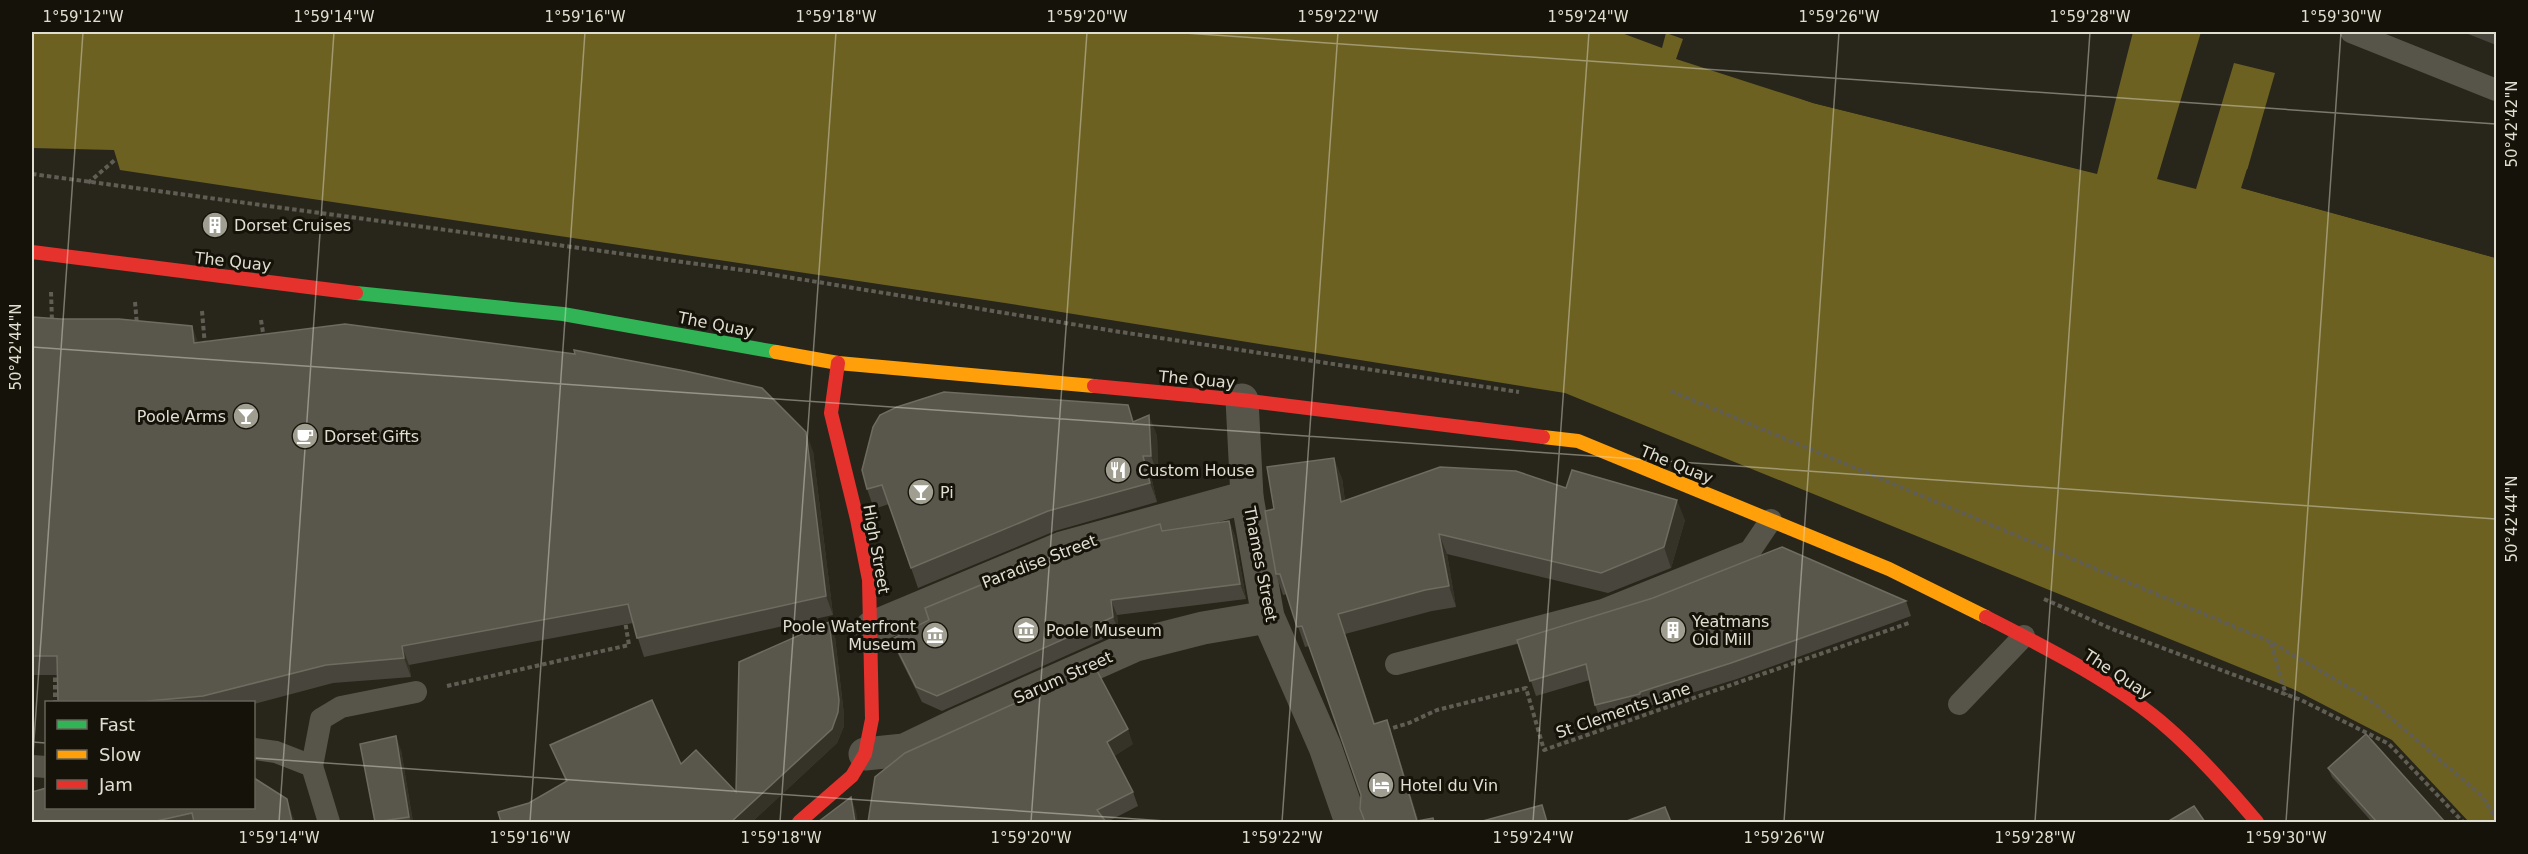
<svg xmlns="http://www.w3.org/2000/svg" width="2528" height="854" viewBox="0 0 2528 854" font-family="'DejaVu Sans',sans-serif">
  <rect width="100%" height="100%" fill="#28261b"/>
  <path fill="#6d6122" d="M 32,32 L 1619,32 L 1662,48 L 1666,33 L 1683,39 L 1676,59 L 1813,103 L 2097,174 L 2133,32 L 2201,32 L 2157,179 L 2196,189 L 2234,63 L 2275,73 L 2242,188 L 2496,258 L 2496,822 L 2469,822 L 2392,740 L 2293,689 L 1565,393 L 1005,303 L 120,170 L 114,150 L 32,148 Z"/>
  <g fill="#28261b">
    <path d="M 1803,96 L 1814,100 L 2092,169 L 2091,172 L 1813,103 L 1802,99 Z"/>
    <path d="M 2247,169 L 2250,170 L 2245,186 L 2496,255 L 2496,258 L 2241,188 Z"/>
  </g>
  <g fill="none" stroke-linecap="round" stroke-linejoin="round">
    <g stroke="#605e54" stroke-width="4" stroke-dasharray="4.5 3" stroke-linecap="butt">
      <path d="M 32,174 L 757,272 L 1114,331 L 1519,392"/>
      <path d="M 88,183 L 116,159"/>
      <path d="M 51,292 L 52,321"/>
      <path d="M 135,302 L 137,325"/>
      <path d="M 202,311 L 205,346"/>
      <path d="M 261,320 L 264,339"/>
      <path d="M 1671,391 L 2271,642 L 2370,700 L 2482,796 L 2496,819"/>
      <path d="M 2044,599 L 2112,629 L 2301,700 L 2389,744 L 2463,822"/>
      <path d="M 2271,643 L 2286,695"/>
      <path d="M 55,670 L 55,702"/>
      <path d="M 447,686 L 629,645 L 625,621"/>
      <path d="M 1386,730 L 1409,723 L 1437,710 L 1526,688 L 1544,750 L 1909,623"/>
    </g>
    <g stroke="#57554a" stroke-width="22">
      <path d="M 2351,32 L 2496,90"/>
      <path d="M 1396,664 L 1603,610 L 1750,551 L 1771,520"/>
      <path d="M 1959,704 L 2024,636"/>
      <path d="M 254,749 L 276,752 L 312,766"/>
      <path d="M 32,766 L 46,767"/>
      <path d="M 312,766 L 321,719 L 341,707 L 416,692"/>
      <path d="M 312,766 L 329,822"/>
    </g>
    <g stroke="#57554a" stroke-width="33">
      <path d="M 1242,400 L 1247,497 L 1268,617 L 1325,747 L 1351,822"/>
      <path d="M 871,628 L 1062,548 L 1247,497"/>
      <path d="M 865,754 L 904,750 L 956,725 L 1136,645 L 1203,628 L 1268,617"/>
    </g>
    <path stroke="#30b455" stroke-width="14" d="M 356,293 L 563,314 L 776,352"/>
    <g stroke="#ff9f0a" stroke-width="14">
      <path d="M 776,352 L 838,363 L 1094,386"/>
      <path d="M 1543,437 L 1578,441 L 1889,569 L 1986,617"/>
    </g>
    <g stroke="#e5322d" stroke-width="14">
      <path d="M 32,252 L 356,293"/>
      <path d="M 1094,386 L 1242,400 L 1543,437"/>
      <path d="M 1986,617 C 2045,647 2120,685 2169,729 C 2201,757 2230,790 2257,822"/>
      <path d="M 799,822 L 852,776 L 865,754 L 872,719 L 869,580 L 857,519 L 831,413 L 838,363"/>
    </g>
  </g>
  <g fill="#48463c">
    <path d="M 2463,32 L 2496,32 L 2496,45 Z"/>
    <path d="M 32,317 L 198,343 L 813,451 L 833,615 L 644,657 L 633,623 L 409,665 L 411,677 L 333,683 L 254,704 L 254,702 L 58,702 L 57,675 L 32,675 Z"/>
    <path d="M 880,415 L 1134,422 L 1157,435 L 1158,475 L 1151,476 L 1157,502 L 1055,531 L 918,588 L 889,504 L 874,509 L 867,489 Z"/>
    <path d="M 1342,478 L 1345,501 L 1566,488 L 1685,520 L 1671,568 L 1608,593 L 1447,554 L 1456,607 L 1432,611 L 1345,634 L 1375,724 L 1394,741 L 1418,820 L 1434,822 L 1365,822 L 1361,795 L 1309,646 L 1305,647 L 1287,594 L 1283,595 L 1276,574 Z"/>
    <path d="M 1229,521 L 1235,536 L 1246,599 L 1117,615 L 1119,632 L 942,711 L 922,702 L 898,654 L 892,639 L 1160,524 L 1163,530 Z"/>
    <path d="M 1906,601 L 1911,616 L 1737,679 L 1646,707 L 1646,709 L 1601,721 L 1595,705 L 1590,680 L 1536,696 L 1517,640 Z"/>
    <path d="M 835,637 L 844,715 L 844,726 L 837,743 L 752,822 L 529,803 L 566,782 L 550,745 L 681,764 L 736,792 Z"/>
    <path d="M 1133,744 L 1114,756 L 1133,792 L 1138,806 L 1107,822 L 868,822 Z"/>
    <path d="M 401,750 L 413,822 L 375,822 Z"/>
    <path d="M 2328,768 L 2445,822 L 2372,822 L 2332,777 Z"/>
    <path d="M 46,788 L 293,817 L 295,822 L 32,822 Z"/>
  </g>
  <g fill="#353328">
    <path d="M 192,326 L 199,345 L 194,343 Z"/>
    <path d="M 1149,415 L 1157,435 L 1158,475 L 1151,456 Z"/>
    <path d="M 806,432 L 813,451 L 833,615 L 826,596 Z"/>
    <path d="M 1143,456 L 1151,476 L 1157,502 L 1150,483 Z"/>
    <path d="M 1334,458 L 1342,478 L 1348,523 L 1341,502 Z"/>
    <path d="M 1677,500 L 1685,520 L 1671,568 L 1664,547 Z"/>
    <path d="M 1229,521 L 1235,536 L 1246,599 L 1240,584 Z"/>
    <path d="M 1439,534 L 1447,554 L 1456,607 L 1449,586 Z"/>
    <path d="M 1111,600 L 1117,615 L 1119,632 L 1113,617 Z"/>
    <path d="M 1338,614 L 1345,634 L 1382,744 L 1374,724 Z"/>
    <path d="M 829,622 L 835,637 L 844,715 L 844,726 L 837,743 L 752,822 L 731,822 Z"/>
    <path d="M 402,646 L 409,665 L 411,677 L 404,658 Z"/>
    <path d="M 1640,692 L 1646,707 L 1646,709 L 1640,694 Z"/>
    <path d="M 1387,720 L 1394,741 L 1419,822 L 1418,822 Z"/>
    <path d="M 1128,729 L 1133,744 L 1113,757 L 1107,742 Z"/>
    <path d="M 396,736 L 401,750 L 413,822 L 412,822 L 409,817 Z"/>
    <path d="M 851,797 L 856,811 L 858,822 L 855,822 Z"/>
    <path d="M 287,799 L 293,817 L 295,822 L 292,822 Z"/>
  </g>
  <g fill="#59574c" stroke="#6e6c61" stroke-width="1.5">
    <path d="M 32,317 L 61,319 L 119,319 L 192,326 L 194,343 L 345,324 L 575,354 L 574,350 L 685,371 L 762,388 L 806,432 L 826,596 L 637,638 L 628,604 L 402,646 L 404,658 L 326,665 L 203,696 L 148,701 L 147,702 L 58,702 L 57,656 L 32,656 Z"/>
    <path d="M 944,392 L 1128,405 L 1133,422 L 1149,415 L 1151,456 L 1143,456 L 1150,483 L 1048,511 L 911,568 L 882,485 L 867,489 L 862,470 L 873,427 L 880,415 L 897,407 Z"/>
    <path d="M 1334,458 L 1341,502 L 1440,467 L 1516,471 L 1566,488 L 1572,470 L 1677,500 L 1664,547 L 1601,573 L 1439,534 L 1449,586 L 1425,590 L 1338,614 L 1374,724 L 1387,720 L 1417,821 L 1433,818 L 1434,822 L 1365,822 L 1360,809 L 1361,795 L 1302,626 L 1297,627 L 1280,574 L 1276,574 L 1265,511 L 1274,509 L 1267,467 Z"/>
    <path d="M 1229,521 L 1240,584 L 1111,600 L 1113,617 L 937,696 L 916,687 L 892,639 L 929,620 L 925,608 L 1063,551 L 1160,524 L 1162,531 Z"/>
    <path d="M 1782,547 L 1906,601 L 1731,663 L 1640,692 L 1640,694 L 1595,705 L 1586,664 L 1530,681 L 1517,640 L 1653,598 Z"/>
    <path d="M 829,622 L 839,700 L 838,712 L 832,729 L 731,822 L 501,822 L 498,812 L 529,803 L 567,781 L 550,745 L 652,700 L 681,764 L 696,750 L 736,792 L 739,662 Z"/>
    <path d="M 1095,667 L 1128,729 L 1107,742 L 1133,792 L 1097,810 L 1106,822 L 868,822 L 875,777 L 905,753 Z"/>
    <path d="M 2366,734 L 2445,822 L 2377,822 L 2328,768 Z"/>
    <path d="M 396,736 L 409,817 L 375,822 L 360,744 Z"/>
    <path d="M 254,778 L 287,799 L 292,822 L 194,822 L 192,813 L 152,822 L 32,822 L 32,792 L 46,788 L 46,807 L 254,807 Z"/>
    <path d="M 851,797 L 855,822 L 818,822 Z"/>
    <path d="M 1542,805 L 1547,822 L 1479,822 Z"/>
    <path d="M 2194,806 L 2205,822 L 2167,822 Z"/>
    <path d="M 1665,807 L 1671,822 L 1624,822 Z"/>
  </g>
  <path fill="none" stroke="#e0ded1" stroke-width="1.5" stroke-opacity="0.45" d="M 1170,32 L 2496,124M 32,347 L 2496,519M 32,742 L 46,743M 254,758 L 1180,822M 32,769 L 83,32M 279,822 L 334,32M 530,822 L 585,32M 780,822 L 836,32M 1031,822 L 1087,32M 1282,822 L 1338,32M 1533,822 L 1589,32M 1784,822 L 1839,32M 2035,822 L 2090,32M 2286,822 L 2341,32"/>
  <defs>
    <g id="building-disc" transform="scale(1.35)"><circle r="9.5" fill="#a09e91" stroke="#141209"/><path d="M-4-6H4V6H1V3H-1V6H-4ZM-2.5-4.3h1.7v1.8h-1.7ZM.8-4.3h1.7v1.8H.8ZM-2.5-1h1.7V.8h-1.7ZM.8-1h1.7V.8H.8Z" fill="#fff"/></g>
    <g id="bar-disc" transform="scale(1.35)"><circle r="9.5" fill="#a09e91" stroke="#141209"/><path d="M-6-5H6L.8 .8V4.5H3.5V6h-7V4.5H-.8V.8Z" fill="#fff"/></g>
    <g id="cafe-disc" transform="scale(1.35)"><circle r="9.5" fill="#a09e91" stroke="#141209"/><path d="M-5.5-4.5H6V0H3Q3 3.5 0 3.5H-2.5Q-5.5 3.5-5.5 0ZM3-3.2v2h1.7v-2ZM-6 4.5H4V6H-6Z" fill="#fff"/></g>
    <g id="restaurant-disc" transform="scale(1.35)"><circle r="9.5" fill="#a09e91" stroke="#141209"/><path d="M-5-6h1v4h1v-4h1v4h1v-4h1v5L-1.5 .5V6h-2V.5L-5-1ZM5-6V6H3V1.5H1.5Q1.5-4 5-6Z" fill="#fff"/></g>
    <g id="museum-disc" transform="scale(1.35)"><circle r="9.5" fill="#a09e91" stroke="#141209"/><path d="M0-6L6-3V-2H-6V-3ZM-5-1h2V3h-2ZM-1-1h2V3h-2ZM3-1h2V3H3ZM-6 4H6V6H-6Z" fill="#fff"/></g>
    <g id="hotel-disc" transform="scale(1.35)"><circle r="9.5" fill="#a09e91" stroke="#141209"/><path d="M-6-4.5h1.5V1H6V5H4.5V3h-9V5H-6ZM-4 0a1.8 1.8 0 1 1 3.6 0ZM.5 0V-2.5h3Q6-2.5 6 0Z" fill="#fff"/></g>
  </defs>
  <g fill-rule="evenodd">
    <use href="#building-disc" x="215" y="225"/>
    <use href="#bar-disc" x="246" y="416"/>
    <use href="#cafe-disc" x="305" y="436"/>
    <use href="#restaurant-disc" x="1118" y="470"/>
    <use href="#bar-disc" x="921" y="492"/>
    <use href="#museum-disc" x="1026" y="630"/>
    <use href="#building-disc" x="1673" y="630"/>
    <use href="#museum-disc" x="935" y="635"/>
    <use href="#hotel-disc" x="1381" y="785"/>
  </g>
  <g text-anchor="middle" stroke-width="6" stroke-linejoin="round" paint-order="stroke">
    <g font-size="16" fill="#e0ded1" stroke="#141209" text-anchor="start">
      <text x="234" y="231">Dorset Cruises</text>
      <text x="226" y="422" text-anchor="end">Poole Arms</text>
      <text x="324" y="442">Dorset Gifts</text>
      <text x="1138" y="476">Custom House</text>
      <text x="940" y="498">Pi</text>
      <text x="1692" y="627">Yeatmans<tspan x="1692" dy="18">Old Mill</tspan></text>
      <text x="916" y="632" text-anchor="end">Poole Waterfront<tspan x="916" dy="18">Museum</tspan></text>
      <text x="1046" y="636">Poole Museum</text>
      <text x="1400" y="791">Hotel du Vin</text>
    </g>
    <g font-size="16" fill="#e0ded1" stroke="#141209">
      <text transform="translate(233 261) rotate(6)" y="6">The Quay</text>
      <text transform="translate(716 324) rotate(11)" y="6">The Quay</text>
      <text transform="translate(1197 379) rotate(5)" y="6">The Quay</text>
      <text transform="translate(1677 464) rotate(22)" y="6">The Quay</text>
      <text transform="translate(877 549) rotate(80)" y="6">High Street</text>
      <text transform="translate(1039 561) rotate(-21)" y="6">Paradise Street</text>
      <text transform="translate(1261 564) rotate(79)" y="6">Thames Street</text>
      <text transform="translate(2118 674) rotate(33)" y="6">The Quay</text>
      <text transform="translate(1063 677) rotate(-24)" y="6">Sarum Street</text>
      <text transform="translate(1623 710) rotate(-19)" y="6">St Clements Lane</text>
    </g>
  </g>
  <rect width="2528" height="854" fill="none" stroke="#141209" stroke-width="66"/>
  <rect x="45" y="701" width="210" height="108" fill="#141209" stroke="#666459" stroke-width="1.5"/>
  <rect x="57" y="720" width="30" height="9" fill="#30b455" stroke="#666459" stroke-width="1.5"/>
  <text x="99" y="731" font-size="18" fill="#e0ded1">Fast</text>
  <rect x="57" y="750" width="30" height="9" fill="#ff9f0a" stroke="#666459" stroke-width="1.5"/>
  <text x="99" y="761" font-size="18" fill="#e0ded1">Slow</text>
  <rect x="57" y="780" width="30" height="9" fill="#e5322d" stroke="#666459" stroke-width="1.5"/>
  <text x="99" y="791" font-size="18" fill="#e0ded1">Jam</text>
  <rect x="33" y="33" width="2462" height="788" fill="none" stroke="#e0ded1" stroke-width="2"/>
  <g font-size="15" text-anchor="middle" fill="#e0ded1">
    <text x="83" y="22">1°59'12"W</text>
    <text x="334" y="22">1°59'14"W</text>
    <text x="585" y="22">1°59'16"W</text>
    <text x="836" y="22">1°59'18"W</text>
    <text x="1087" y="22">1°59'20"W</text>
    <text x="1338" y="22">1°59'22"W</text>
    <text x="1588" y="22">1°59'24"W</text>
    <text x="1839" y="22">1°59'26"W</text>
    <text x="2090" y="22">1°59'28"W</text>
    <text x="2341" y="22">1°59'30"W</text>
    <text transform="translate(2512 124) rotate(-90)" y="5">50°42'42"N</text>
    <text transform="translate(16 347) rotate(-90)" y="5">50°42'44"N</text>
    <text transform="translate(2512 519) rotate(-90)" y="5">50°42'44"N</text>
    <text x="279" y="843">1°59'14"W</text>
    <text x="530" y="843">1°59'16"W</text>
    <text x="781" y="843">1°59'18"W</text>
    <text x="1031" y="843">1°59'20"W</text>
    <text x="1282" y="843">1°59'22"W</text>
    <text x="1533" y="843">1°59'24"W</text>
    <text x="1784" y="843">1°59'26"W</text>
    <text x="2035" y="843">1°59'28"W</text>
    <text x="2286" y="843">1°59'30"W</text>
  </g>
</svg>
